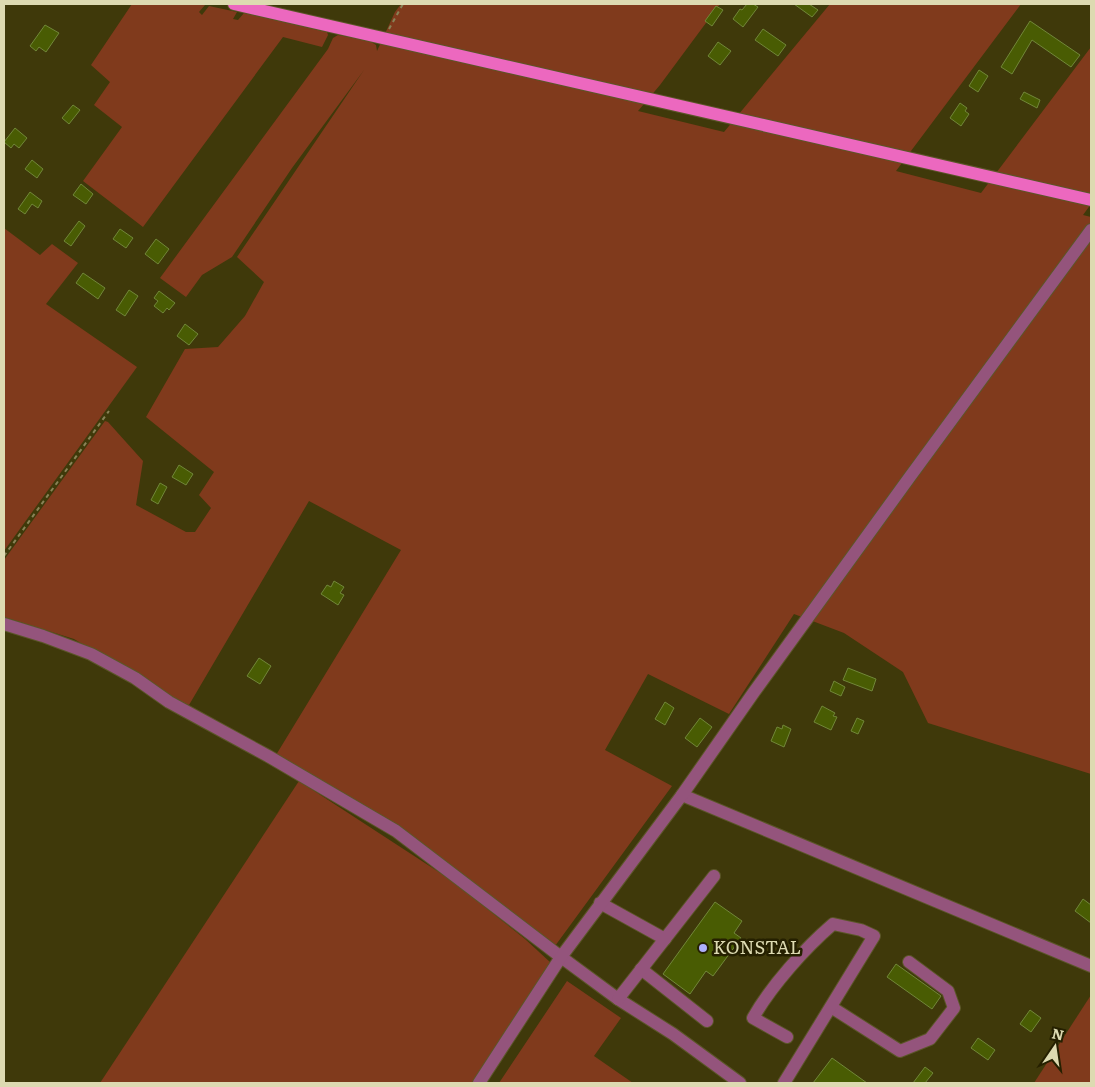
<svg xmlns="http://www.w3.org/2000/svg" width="1095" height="1087" viewBox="0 0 1095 1087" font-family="Literata,serif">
  <rect width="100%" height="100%" fill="#3f390a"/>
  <g fill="#803a1c">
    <path d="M 132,4 L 201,4 L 205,5 L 199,12 L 202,15 L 209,6 L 237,12 L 233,19 L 238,20 L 244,13 L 327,32 L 328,35 L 322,47 L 283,37 L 143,227 L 83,181 L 122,127 L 94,105 L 110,82 L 91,65 Z"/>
    <path d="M 401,4 L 720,4 L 660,85 L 638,111 L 724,132 L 830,4 L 1021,4 L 896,171 L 981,193 L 1091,47 L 1091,204 L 1083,215 L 1091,217 L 1091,774 L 928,723 L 903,672 L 844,633 L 794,614 L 729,714 L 648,674 L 605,750 L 672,786 L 555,946 L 276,755 L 401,550 L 309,501 L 189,705 L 173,699 L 74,639 L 4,617 L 4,560 L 105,421 L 108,422 L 143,461 L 136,505 L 186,532 L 195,532 L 211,508 L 199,495 L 214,472 L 146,417 L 185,349 L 218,347 L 245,316 L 264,282 L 237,257 L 364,70 L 292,168 L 232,257 L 202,275 L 186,297 L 160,278 L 328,49 L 333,38 L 338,35 L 370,41 L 376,45 L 377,51 L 395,12 Z"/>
    <path d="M 4,228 L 40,255 L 52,244 L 78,263 L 46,304 L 137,367 L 4,551 Z"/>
    <path d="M 299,781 L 451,880 L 525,939 L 551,963 L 472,1083 L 100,1083 Z"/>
    <path d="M 567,981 L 621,1018 L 594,1056 L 633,1083 L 499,1083 Z"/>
    <path d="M 1091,995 L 1091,1083 L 1034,1083 Z"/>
  </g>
  <g fill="#495c03" stroke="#718739">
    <path d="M 747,4 L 753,4 L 758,7 L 743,27 L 733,19 L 740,9 L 742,10 Z"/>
    <path d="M 794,4 L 809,4 L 818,10 L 812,17 Z"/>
    <path d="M 716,6 L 723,10 L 712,26 L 705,21 Z"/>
    <path d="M 1030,21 L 1080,55 L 1071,67 L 1032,40 L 1012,74 L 1001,67 Z"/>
    <path d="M 45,25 L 59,33 L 46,52 L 39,47 L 36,51 L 30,46 Z"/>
    <path d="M 763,29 L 786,45 L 778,56 L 755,40 Z"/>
    <path d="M 718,42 L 731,51 L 720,65 L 708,56 Z"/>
    <path d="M 979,70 L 988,76 L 978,92 L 969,86 Z"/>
    <path d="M 1024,92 L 1040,100 L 1037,108 L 1020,99 Z"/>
    <path d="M 960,103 L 967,108 L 965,111 L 969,114 L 961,126 L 950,118 Z"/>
    <path d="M 73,105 L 80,110 L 69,124 L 62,118 Z"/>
    <path d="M 15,128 L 27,138 L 19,148 L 14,144 L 11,148 L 4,142 Z"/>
    <path d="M 32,160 L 43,169 L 37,178 L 25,169 Z"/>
    <path d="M 81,184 L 93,194 L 86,204 L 73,195 Z"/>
    <path d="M 30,192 L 42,201 L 38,208 L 32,204 L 25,214 L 18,209 Z"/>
    <path d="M 79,221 L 85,226 L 71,246 L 64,241 Z"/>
    <path d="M 120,229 L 133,238 L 126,248 L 113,239 Z"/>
    <path d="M 156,239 L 169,249 L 158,264 L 145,254 Z"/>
    <path d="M 83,273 L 105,288 L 98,299 L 76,283 Z"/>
    <path d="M 129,290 L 138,296 L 125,316 L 116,310 Z"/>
    <path d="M 159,291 L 175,303 L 169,310 L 167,308 L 163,313 L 154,306 L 158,301 L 154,298 Z"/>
    <path d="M 185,324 L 198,334 L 189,345 L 177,336 Z"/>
    <path d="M 179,465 L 193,474 L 186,485 L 172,477 Z"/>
    <path d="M 160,483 L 167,487 L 158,504 L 151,500 Z"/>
    <path d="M 334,581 L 344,587 L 340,593 L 344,595 L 338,605 L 321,594 L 327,585 L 331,587 Z"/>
    <path d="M 259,658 L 271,666 L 260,684 L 247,676 Z"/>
    <path d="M 848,668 L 876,679 L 872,691 L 843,680 Z"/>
    <path d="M 834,681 L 845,687 L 841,696 L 830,691 Z"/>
    <path d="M 665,702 L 674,708 L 665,725 L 655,719 Z"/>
    <path d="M 822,706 L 835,713 L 833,716 L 837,717 L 831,730 L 814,722 Z"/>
    <path d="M 700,718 L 712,727 L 697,747 L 685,738 Z"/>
    <path d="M 857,718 L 864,721 L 858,734 L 851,731 Z"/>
    <path d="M 783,725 L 791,729 L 784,747 L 771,741 L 777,727 L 782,729 Z"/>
    <path d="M 1083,899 L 1091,905 L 1091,923 L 1075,911 Z"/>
    <path d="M 715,902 L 742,921 L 734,933 L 741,938 L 713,976 L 706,971 L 690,994 L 663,974 Z"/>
    <path d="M 896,964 L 941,996 L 932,1009 L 887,977 Z"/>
    <path d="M 1030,1010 L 1041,1018 L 1031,1032 L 1020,1024 Z"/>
    <path d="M 978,1038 L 995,1050 L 988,1060 L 971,1048 Z"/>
    <path d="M 832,1058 L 867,1083 L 813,1083 Z"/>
    <path d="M 925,1067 L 933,1073 L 925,1083 L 913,1083 Z"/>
  </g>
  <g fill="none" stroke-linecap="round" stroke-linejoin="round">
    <g stroke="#5b5628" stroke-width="14">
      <g id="minor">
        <path d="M 4,624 L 43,636 L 91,654 L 135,678 L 169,702 L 268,756 L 396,831 L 561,957 L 618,999 L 673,1034 L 740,1083"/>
        <path d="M 682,795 L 1091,966"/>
        <path d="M 600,903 L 665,939"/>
        <path d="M 641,969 L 707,1021"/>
        <path d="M 618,999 L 714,876"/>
        <path d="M 831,1007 L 900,1051 L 930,1039 L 954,1008 L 948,991 L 909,962"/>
        <path d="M 479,1083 L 561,957 L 682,795 L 754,692 L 909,478 L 1091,230"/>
        <path d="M 784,1083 L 874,936 L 861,930 L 833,924 C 805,948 771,986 753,1018 L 787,1037"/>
      </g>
    </g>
    <g stroke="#5b5628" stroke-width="14">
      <path id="major" d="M 234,4 L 1091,200"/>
    </g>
    <g stroke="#888357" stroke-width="2" stroke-dasharray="4 4" stroke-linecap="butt">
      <path d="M 389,29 L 403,4"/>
      <path d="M 4,556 L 109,411"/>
    </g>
    <use href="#minor" stroke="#94547c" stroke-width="12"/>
    <use href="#major" stroke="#ec68bf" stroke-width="12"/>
  </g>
  <circle fill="#adaffb" stroke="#252000" stroke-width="2" cx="703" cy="948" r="5"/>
  <g text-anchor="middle" stroke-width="5" stroke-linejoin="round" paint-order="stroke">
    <g font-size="18" fill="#dddab1" stroke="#252000" text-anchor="start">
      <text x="713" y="954">KONSTAL</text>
    </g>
  </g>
  <rect width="1095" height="1087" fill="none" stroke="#dddab1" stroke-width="10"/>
  <g transform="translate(1055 1047) rotate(13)" stroke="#252000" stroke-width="4" paint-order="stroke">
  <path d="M0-4L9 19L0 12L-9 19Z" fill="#dddab1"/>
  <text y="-8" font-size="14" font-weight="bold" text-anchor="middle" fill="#dddab1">N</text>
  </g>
</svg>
